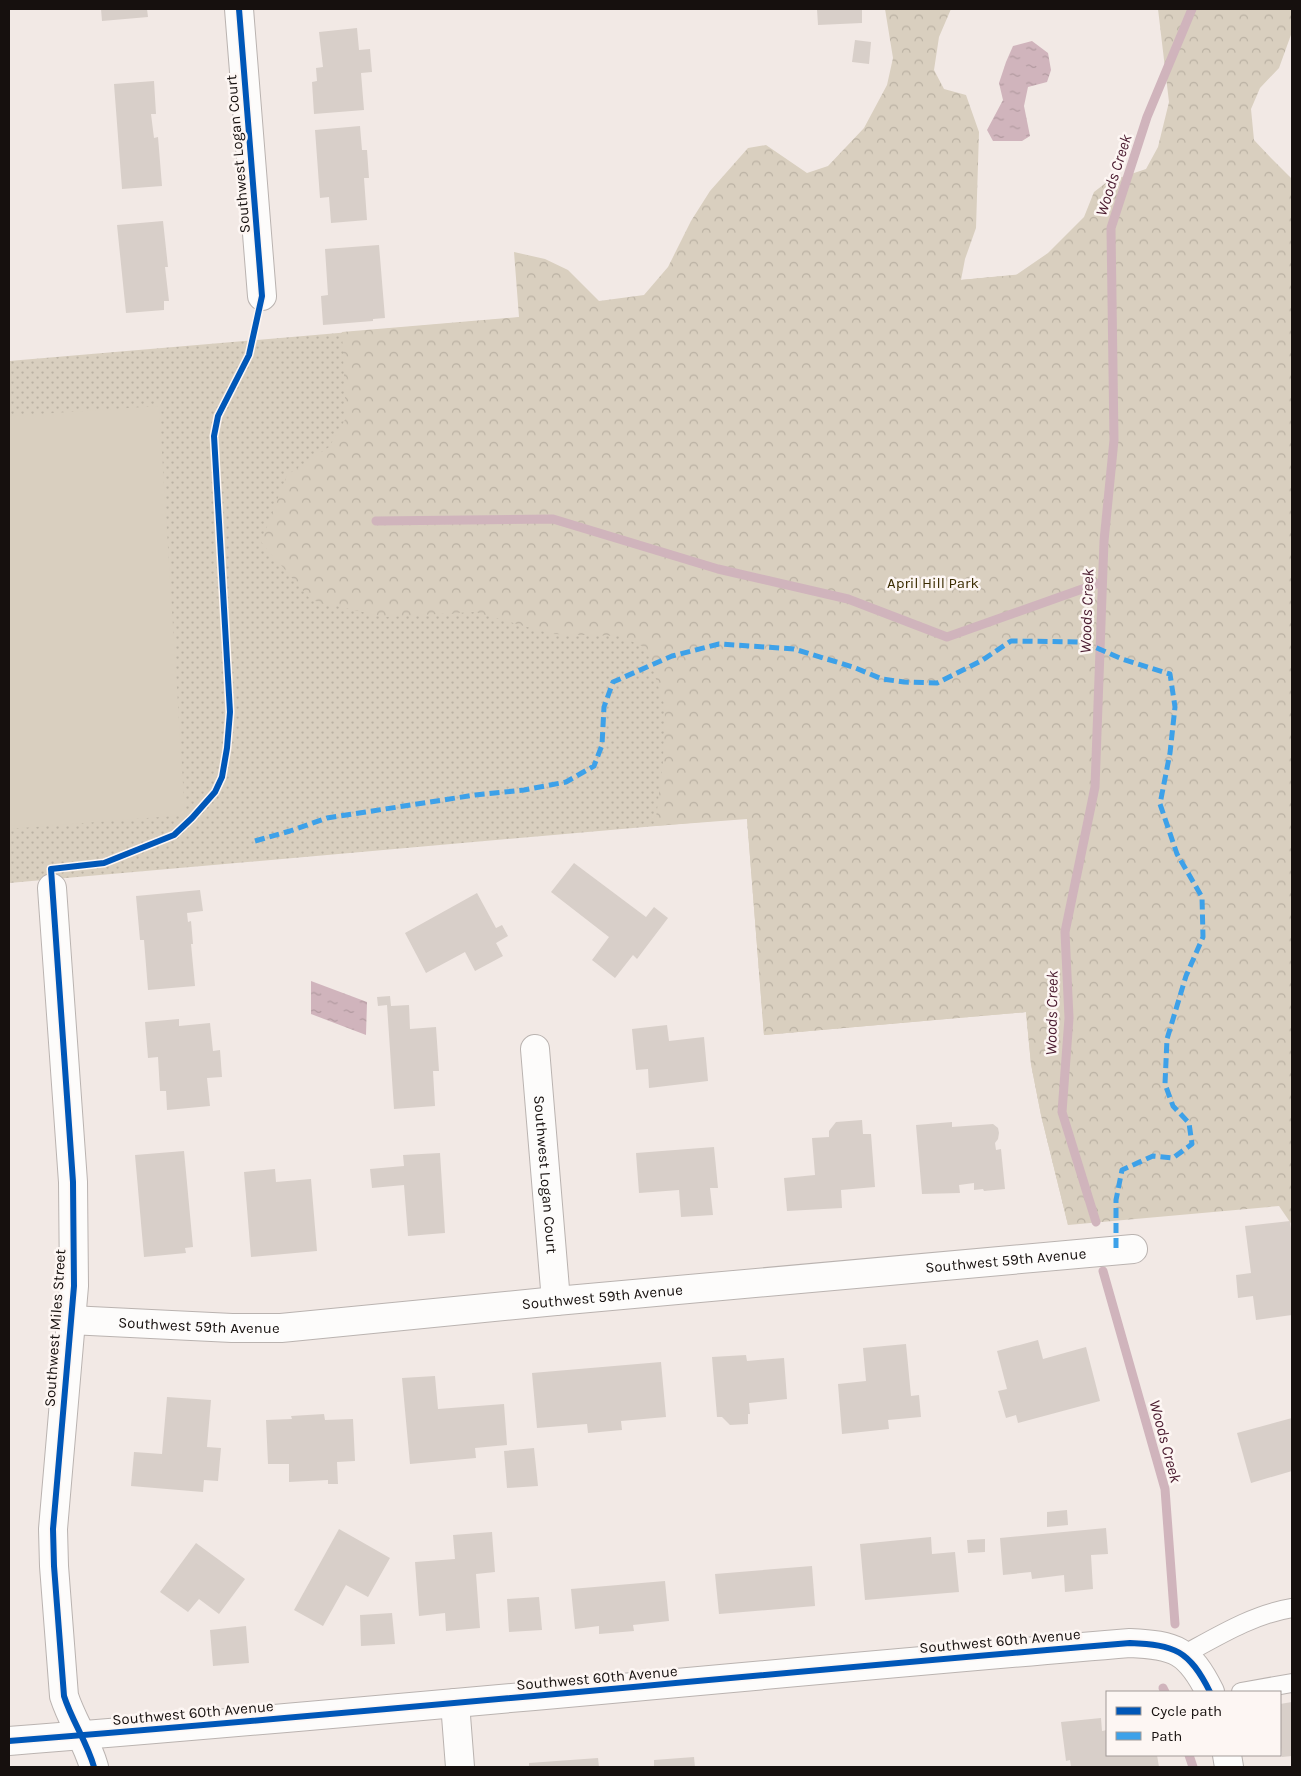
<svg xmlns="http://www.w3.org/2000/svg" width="1301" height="1776" viewBox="0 0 1301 1776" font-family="Karla,sans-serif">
  <defs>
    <pattern id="grass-dots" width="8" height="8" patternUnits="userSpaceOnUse" patternTransform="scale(1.25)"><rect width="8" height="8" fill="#d9cfbf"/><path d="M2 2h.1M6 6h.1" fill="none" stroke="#bab1a3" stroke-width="1.8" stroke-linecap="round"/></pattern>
    <pattern id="forest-crowns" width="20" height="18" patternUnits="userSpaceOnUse" patternTransform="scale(1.25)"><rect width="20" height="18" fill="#d9cfbf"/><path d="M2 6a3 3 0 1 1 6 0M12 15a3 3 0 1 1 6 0" fill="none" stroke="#bab1a3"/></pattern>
    <pattern id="water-ripples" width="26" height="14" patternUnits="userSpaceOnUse" patternTransform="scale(1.25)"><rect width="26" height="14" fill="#d0b4bc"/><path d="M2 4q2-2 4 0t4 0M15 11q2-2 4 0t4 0" fill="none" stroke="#b29aa0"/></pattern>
  </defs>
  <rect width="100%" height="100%" fill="#f2e9e5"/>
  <path fill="url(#grass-dots)" d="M 1209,256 L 1068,1225 L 1041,1115 L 1031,1064 L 1026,1012 L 764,1035 L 747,818 L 9,883 L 9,361 L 960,280 Z"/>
  <path fill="url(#forest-crowns)" d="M 885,9 L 951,9 L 939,37 L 934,70 L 944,89 L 966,95 L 979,132 L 976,228 L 965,259 L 961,280 L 1016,275 L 1048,253 L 1084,217 L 1094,192 L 1107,182 L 1146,169 L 1158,147 L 1169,102 L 1158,9 L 1292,9 L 1292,32 L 1279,68 L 1260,88 L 1251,109 L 1254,140 L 1271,158 L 1292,179 L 1292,1225 L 1279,1206 L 1068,1225 L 1041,1115 L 1031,1064 L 1026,1012 L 764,1035 L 747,819 L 655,826 L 663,762 L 665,707 L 646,648 L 620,636 L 552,634 L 475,612 L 384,617 L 311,600 L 261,542 L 287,475 L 329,447 L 346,418 L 342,332 L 519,317 L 514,252 L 545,259 L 568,270 L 599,301 L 644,295 L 668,267 L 691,221 L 710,191 L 748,148 L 766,145 L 807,173 L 828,166 L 864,128 L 887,85 L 893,58 Z"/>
  <path fill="#d9cfbf" d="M 159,406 L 185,815 L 9,829 L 9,416 Z"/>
  <g fill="url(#water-ripples)">
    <path d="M 1032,41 L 1048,53 L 1051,70 L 1047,82 L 1028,87 L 1024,106 L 1030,136 L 1022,141 L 993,141 L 987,130 L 1003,100 L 999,83 L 1006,62 L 1013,46 Z"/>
    <path d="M 311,981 L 367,1002 L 366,1035 L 311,1014 Z"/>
  </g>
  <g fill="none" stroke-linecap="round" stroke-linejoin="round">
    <g stroke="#d0b4bc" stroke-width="9">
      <path d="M 376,521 L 553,519 L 718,569 L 848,599 L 947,637 L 1102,582"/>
      <path d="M 1096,1222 L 1062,1112 L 1069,1018 L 1065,932 L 1095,787 L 1104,541 L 1114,440 L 1111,228 L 1147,117 L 1192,9"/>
      <path d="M 1103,1271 L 1165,1489 L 1175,1624"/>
      <path d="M 1163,1688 L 1165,1692"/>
      <path d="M 1189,1755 L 1193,1767"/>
    </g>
  </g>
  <g fill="#d8cfc9">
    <path d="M 101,9 L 147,9 L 148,17 L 102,21 Z"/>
    <path d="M 817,9 L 862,9 L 862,23 L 818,25 Z"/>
    <path d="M 357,28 L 359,50 L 370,49 L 372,72 L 361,73 L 364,110 L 314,114 L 312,82 L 317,81 L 316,68 L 323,67 L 319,32 Z"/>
    <path d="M 855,40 L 871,42 L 869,64 L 852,62 Z"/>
    <path d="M 154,81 L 156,114 L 151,114 L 154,138 L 158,137 L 162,186 L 122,189 L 114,84 Z"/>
    <path d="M 360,126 L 362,150 L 367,150 L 369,178 L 364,178 L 367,220 L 331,223 L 329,197 L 320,198 L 315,130 Z"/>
    <path d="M 163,221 L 168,267 L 165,267 L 169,301 L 164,301 L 164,310 L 126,313 L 117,225 Z"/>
    <path d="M 379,245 L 385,318 L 373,319 L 373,321 L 323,325 L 321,296 L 328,295 L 325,249 Z"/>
    <path d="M 574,863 L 646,917 L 654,907 L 668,918 L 637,959 L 633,955 L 615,978 L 592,960 L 609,937 L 551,892 Z"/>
    <path d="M 200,890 L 203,911 L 187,913 L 188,922 L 191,921 L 193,944 L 191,944 L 195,986 L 148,990 L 144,940 L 140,940 L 136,896 Z"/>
    <path d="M 477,893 L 496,928 L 502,925 L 508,936 L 496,943 L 503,956 L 475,971 L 465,952 L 426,973 L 405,933 Z"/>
    <path d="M 390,996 L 391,1006 L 409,1005 L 410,1029 L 436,1027 L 439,1071 L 433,1071 L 435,1106 L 394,1109 L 387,1005 L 378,1006 L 377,997 Z"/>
    <path d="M 179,1019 L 179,1026 L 210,1023 L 213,1051 L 220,1050 L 222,1077 L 207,1078 L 210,1106 L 167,1110 L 166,1091 L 160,1091 L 158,1057 L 148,1058 L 145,1022 Z"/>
    <path d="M 667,1025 L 669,1041 L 704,1037 L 708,1081 L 649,1088 L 648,1069 L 636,1070 L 632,1029 Z"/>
    <path d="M 862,1120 L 863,1134 L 871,1134 L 875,1187 L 841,1190 L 842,1208 L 787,1211 L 784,1178 L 815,1175 L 812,1138 L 829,1137 L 829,1131 L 836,1122 Z"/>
    <path d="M 952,1122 L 952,1127 L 993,1124 L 998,1128 L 999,1133 L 998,1139 L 995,1143 L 996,1150 L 1001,1149 L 1005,1189 L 984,1191 L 983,1189 L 974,1190 L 974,1183 L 959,1185 L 960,1193 L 922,1194 L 916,1125 Z"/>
    <path d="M 714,1147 L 718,1188 L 710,1188 L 713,1215 L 681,1217 L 679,1190 L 639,1193 L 636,1153 Z"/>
    <path d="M 184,1151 L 193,1247 L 185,1248 L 186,1253 L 144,1257 L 135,1155 Z"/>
    <path d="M 440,1153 L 445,1233 L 408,1236 L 404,1185 L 372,1188 L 370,1169 L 404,1166 L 403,1155 Z"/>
    <path d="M 275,1169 L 276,1182 L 311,1179 L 317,1251 L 251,1257 L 244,1172 Z"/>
    <path d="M 1290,1221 L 1292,1236 L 1292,1315 L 1256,1320 L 1253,1296 L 1238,1298 L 1236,1275 L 1251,1273 L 1245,1226 Z"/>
    <path d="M 1038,1340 L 1043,1359 L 1086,1347 L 1100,1401 L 1018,1423 L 1016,1415 L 1006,1418 L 998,1391 L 1007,1389 L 997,1351 Z"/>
    <path d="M 906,1344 L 911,1396 L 919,1395 L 921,1417 L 888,1420 L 889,1429 L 842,1434 L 838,1384 L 866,1381 L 863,1348 Z"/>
    <path d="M 746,1355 L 747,1361 L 784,1358 L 787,1399 L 749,1403 L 750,1414 L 748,1414 L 748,1424 L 730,1425 L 722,1417 L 717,1417 L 712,1357 Z"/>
    <path d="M 661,1362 L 666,1417 L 621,1421 L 622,1430 L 588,1433 L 587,1424 L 537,1428 L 532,1373 Z"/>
    <path d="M 435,1376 L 438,1409 L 504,1404 L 507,1445 L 475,1448 L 476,1458 L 410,1464 L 402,1378 Z"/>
    <path d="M 167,1397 L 211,1400 L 207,1447 L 221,1448 L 218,1481 L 204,1480 L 203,1492 L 131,1486 L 134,1452 L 162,1454 Z"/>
    <path d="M 324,1414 L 325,1420 L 353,1419 L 355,1461 L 337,1462 L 338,1484 L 328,1484 L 328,1480 L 289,1482 L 289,1464 L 268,1464 L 266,1420 L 292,1419 L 291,1416 Z"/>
    <path d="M 1292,1418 L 1292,1471 L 1251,1483 L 1237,1433 Z"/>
    <path d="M 534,1448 L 538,1486 L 507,1488 L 504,1451 Z"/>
    <path d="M 1067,1510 L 1068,1525 L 1047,1527 L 1047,1512 Z"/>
    <path d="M 1106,1528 L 1108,1554 L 1091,1555 L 1093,1589 L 1065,1592 L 1064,1575 L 1032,1579 L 1031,1572 L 1003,1575 L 1000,1538 Z"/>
    <path d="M 339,1529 L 390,1558 L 368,1597 L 346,1585 L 323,1626 L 294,1610 Z"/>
    <path d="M 492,1532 L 495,1572 L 476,1574 L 480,1628 L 446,1631 L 445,1613 L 419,1616 L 415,1562 L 455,1559 L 453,1535 Z"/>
    <path d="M 931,1537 L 932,1554 L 955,1552 L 959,1592 L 865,1600 L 860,1544 Z"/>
    <path d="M 985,1539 L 985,1552 L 968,1553 L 967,1540 Z"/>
    <path d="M 196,1543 L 245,1579 L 219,1614 L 199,1599 L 188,1612 L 160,1592 Z"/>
    <path d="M 812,1566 L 815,1606 L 719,1614 L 715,1574 Z"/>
    <path d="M 665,1581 L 669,1621 L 633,1625 L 634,1631 L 599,1634 L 599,1626 L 575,1629 L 571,1589 Z"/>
    <path d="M 539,1597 L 542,1630 L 509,1632 L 507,1599 Z"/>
    <path d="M 392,1613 L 395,1644 L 361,1646 L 360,1615 Z"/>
    <path d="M 246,1626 L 249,1663 L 213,1666 L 210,1630 Z"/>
    <path d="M 1292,1702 L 1292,1756 L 1282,1757 L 1280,1738 L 1280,1704 Z"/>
    <path d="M 1101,1718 L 1102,1731 L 1107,1730 L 1107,1755 L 1157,1755 L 1159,1767 L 1071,1767 L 1070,1760 L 1066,1761 L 1061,1722 Z"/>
    <path d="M 694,1757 L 695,1767 L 654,1767 L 654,1760 Z"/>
    <path d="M 598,1758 L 599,1767 L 529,1767 L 529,1763 Z"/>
  </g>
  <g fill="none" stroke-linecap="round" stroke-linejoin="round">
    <g stroke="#bab3b0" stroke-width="20">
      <g id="lane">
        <path d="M 1185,1654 C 1218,1636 1254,1614 1292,1608"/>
        <path d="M 1241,1692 L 1292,1683"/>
      </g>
    </g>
    <g stroke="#bab3b0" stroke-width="30">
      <g id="street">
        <path d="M 239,9 L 262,296"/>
        <path d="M 52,888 L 73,1182 L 74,1286 L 53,1529 L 54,1566 L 64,1696 C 72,1721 87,1742 94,1767"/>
        <path id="s1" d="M 535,1049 L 556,1301"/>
        <path id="s2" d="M 70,1320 L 232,1328 L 281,1328 L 556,1301 L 1133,1249"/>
        <path d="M 455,1703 L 460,1767"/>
        <path d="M 9,1741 C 383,1712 756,1674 1130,1643 C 1175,1645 1189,1650 1210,1692"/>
        <path d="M 1227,1755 L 1229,1767"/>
      </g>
    </g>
    <use href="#lane" stroke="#fdfcfb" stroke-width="18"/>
    <use href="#street" stroke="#fdfcfb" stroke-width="28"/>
    <path stroke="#3da1e9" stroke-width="5" stroke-dasharray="10 5" stroke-linecap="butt" d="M 255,841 L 290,831 L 327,818 L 475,795 L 524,790 L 566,782 L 594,766 L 602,745 L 604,707 L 613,682 L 672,656 L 719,644 L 794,649 L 853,667 L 882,679 L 904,682 L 937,683 L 981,661 L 1011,641 L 1083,642 L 1122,659 L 1170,674 L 1175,707 L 1170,753 L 1160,804 L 1177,854 L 1202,897 L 1203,937 L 1186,976 L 1167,1039 L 1165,1084 L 1173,1106 L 1189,1123 L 1192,1144 L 1173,1158 L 1153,1156 L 1122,1170 L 1116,1200 L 1116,1250"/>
    <g stroke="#fdf6f3" stroke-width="9">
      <g id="cycleway">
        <path d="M 9,1741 C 383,1712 756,1674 1130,1643 C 1175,1645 1189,1650 1210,1692"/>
        <path d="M 94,1767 C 87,1742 72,1721 64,1696 L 54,1566 L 53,1529 L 74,1286 L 73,1182 L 51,869 L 104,863 L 174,835 L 192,818 L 215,792 L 222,777 L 227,748 L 230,712 L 214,436 L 218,416 L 249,355 L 262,296 L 239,9"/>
      </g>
    </g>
    <use href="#cycleway" stroke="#0057b8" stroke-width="6"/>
  </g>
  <g text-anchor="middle" stroke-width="5" stroke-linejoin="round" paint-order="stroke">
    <g font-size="15" fill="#16100e" stroke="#fdf6f3">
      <text transform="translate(238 154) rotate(-95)" y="5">Southwest Logan Court</text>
      <text dy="5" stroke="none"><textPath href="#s1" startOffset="126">Southwest Logan Court</textPath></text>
      <text dy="5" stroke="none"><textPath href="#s2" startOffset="939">Southwest 59th Avenue</textPath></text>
      <text dy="5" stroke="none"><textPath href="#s2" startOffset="534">Southwest 59th Avenue</textPath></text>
      <text dy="5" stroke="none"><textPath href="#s2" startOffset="129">Southwest 59th Avenue</textPath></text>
      <text transform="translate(55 1328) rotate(-86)" y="5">Southwest Miles Street</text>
      <text transform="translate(1000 1641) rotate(-5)" y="5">Southwest 60th Avenue</text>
      <text transform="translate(597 1678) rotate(-5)" y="5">Southwest 60th Avenue</text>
      <text transform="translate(193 1713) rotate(-5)" y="5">Southwest 60th Avenue</text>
    </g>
    <g font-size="15" fill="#3b2c01" stroke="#fdf6f3">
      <text x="933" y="588">April Hill Park</text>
    </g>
    <g font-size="16" font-style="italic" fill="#4a1b2f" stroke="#fdf6f3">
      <text transform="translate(1113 175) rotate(-72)" y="6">Woods Creek</text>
      <text transform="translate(1086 611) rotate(-88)" y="6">Woods Creek</text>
      <text transform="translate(1051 1013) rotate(-89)" y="6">Woods Creek</text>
      <text transform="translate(1166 1441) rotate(75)" y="6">Woods Creek</text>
    </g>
  </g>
  <rect width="1301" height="1776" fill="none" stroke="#16100e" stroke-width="20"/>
  <rect x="1106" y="1691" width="175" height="65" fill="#fdf6f3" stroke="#a19a97"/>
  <rect x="1116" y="1707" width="25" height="8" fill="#0057b8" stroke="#a19a97"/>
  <text x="1151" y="1716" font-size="15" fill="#16100e">Cycle path</text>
  <rect x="1116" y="1732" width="25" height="8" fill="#3da1e9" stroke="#a19a97"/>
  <text x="1151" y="1741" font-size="15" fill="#16100e">Path</text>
</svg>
